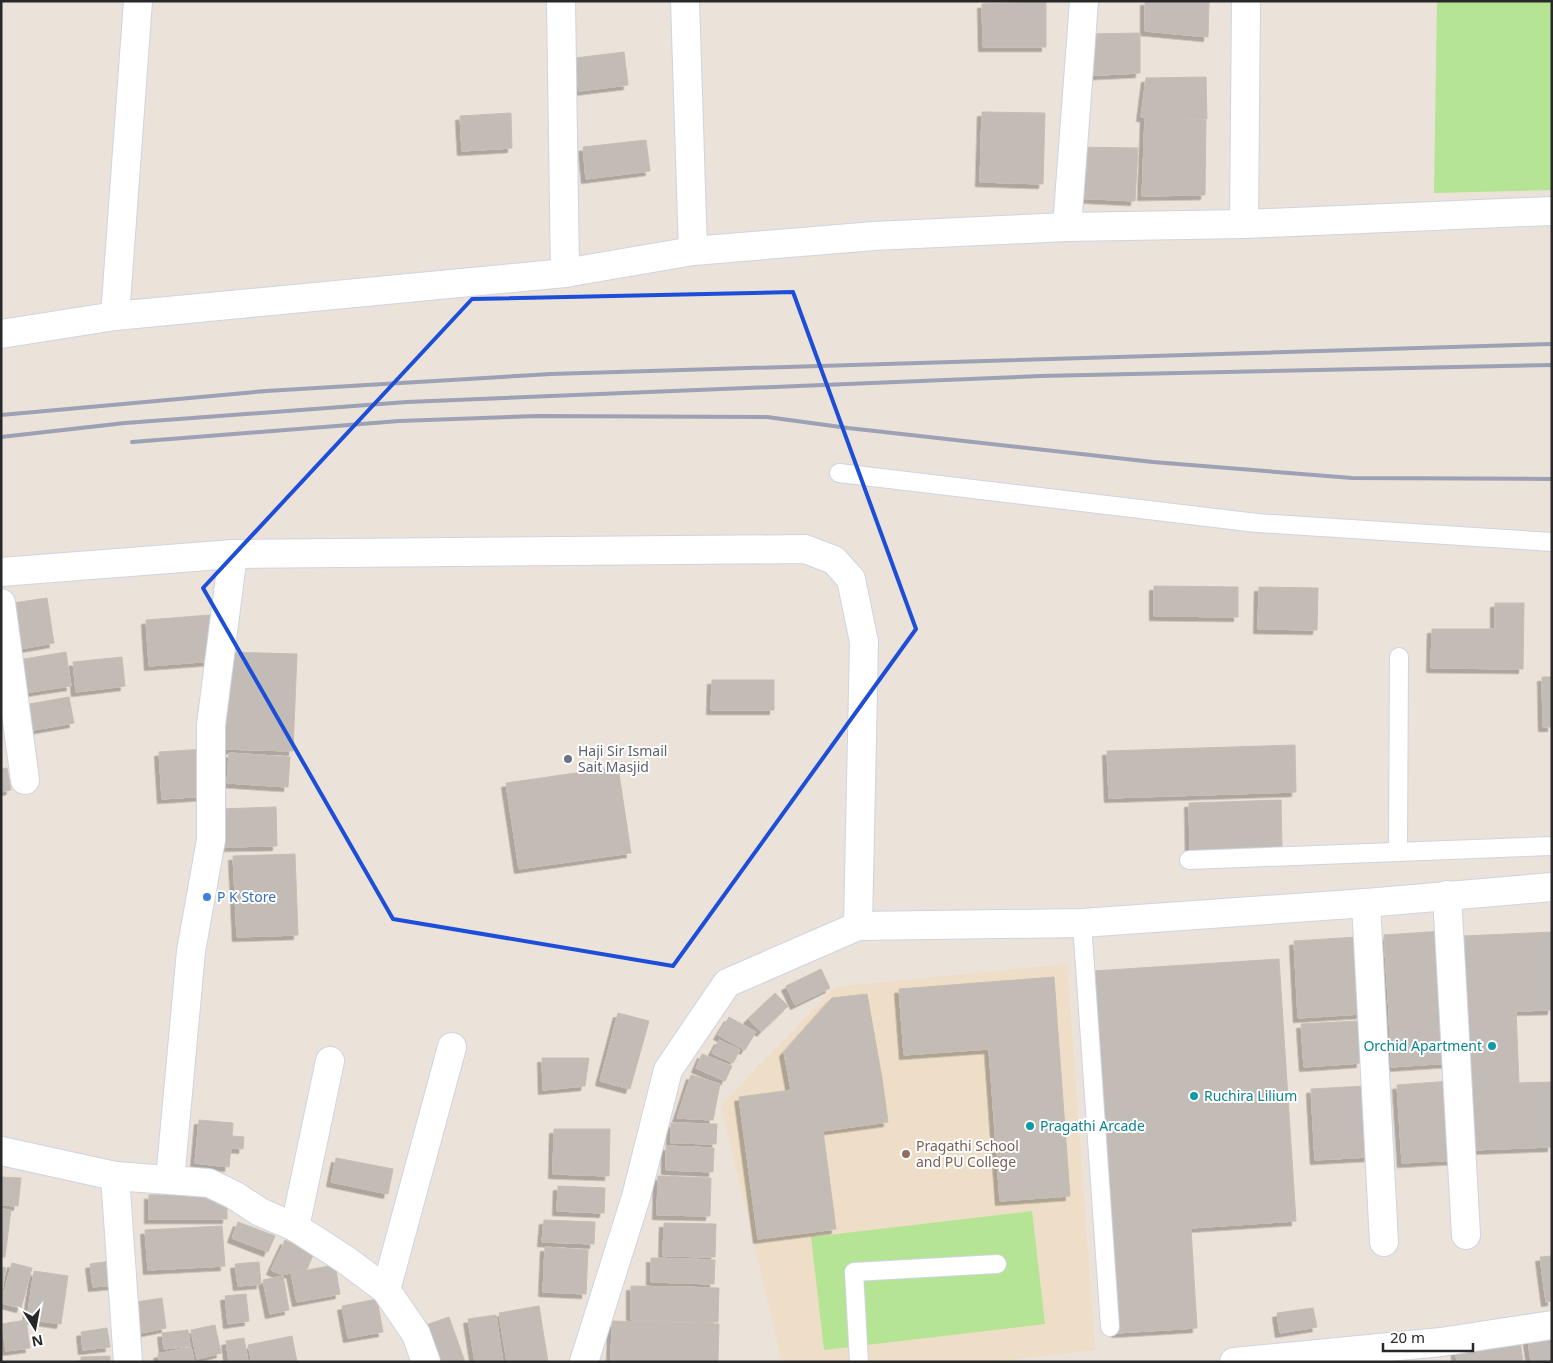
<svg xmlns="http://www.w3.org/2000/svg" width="1553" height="1363" viewBox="0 0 1553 1363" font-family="'Noto Sans',sans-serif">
  <defs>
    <filter id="shadow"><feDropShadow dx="-4.5" dy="4.5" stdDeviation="0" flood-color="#0004"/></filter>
  </defs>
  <rect width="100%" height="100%" fill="#ebe2d9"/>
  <path fill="#eedec8" d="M 1067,964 L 1095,1350 L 991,1362 L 782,1362 L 721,1105 L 835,987 Z"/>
  <g fill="#b5e494">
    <path d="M 1437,1 L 1552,1 L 1552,190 L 1434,193 Z"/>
    <path d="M 1032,1211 L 1045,1324 L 824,1350 L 811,1237 Z"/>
  </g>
  <g fill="#c3bcb6" stroke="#c6beb3" filter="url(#shadow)">
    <path d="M 1145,1 L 1209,1 L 1208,37 L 1145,31 Z"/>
    <path d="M 1046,2 L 1046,47 L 983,47 L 982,4 Z"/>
    <path d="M 1140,33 L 1140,73 L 1080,76 L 1084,34 Z"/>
    <path d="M 624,52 L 628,85 L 579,91 L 575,58 Z"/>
    <path d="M 1206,77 L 1207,119 L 1141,117 L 1146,78 Z"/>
    <path d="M 982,112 L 1045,113 L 1043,184 L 980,182 Z"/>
    <path d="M 511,113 L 512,148 L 462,151 L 460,116 Z"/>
    <path d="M 1145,117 L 1206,120 L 1205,195 L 1142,196 Z"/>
    <path d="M 646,140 L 650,171 L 586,179 L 583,147 Z"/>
    <path d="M 1075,147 L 1138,148 L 1135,201 L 1074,198 Z"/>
    <path d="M 1154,586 L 1238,587 L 1238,617 L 1154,616 Z"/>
    <path d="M 1259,587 L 1318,588 L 1317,630 L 1258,629 Z"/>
    <path d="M 47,598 L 54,643 L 14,650 L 6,604 Z"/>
    <path d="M 1495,603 L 1524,603 L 1523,669 L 1431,668 L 1432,629 L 1495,629 Z"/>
    <path d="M 210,615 L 214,661 L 149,666 L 146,620 Z"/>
    <path d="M 66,652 L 71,686 L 17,694 L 12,661 Z"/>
    <path d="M 224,652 L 297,654 L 293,751 L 220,749 Z"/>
    <path d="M 122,657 L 125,686 L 76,692 L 73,662 Z"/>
    <path d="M 1542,677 L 1552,677 L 1552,727 L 1543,727 Z"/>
    <path d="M 712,680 L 774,680 L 774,710 L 711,710 Z"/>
    <path d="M 69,697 L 74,723 L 22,732 L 18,706 Z"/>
    <path d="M 1295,745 L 1296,792 L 1109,798 L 1107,751 Z"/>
    <path d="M 205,749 L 208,796 L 162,799 L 159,752 Z"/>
    <path d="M 229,753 L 290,757 L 288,787 L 227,783 Z"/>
    <path d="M 618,767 L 631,853 L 519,869 L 506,783 Z"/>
    <path d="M 7,768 L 11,790 L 1,792 L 1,769 Z"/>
    <path d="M 1281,800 L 1282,847 L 1190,850 L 1189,803 Z"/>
    <path d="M 276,807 L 277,846 L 221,847 L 220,809 Z"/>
    <path d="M 295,854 L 298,935 L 237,937 L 233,856 Z"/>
    <path d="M 1443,931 L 1448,1010 L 1389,1013 L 1384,935 Z"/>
    <path d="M 1552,932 L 1552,1010 L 1516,1011 L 1519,1083 L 1552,1082 L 1552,1147 L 1472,1150 L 1463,936 Z"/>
    <path d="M 1357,937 L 1361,1014 L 1298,1018 L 1294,941 Z"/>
    <path d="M 1279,959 L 1296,1221 L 1191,1228 L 1197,1328 L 1116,1333 L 1093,971 Z"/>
    <path d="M 821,969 L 830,988 L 795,1005 L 786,986 Z"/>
    <path d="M 1054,977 L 1070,1196 L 1000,1201 L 989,1049 L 904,1055 L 899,989 Z"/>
    <path d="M 775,993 L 788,1006 L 761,1032 L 748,1019 Z"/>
    <path d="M 867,994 L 882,1078 L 791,1090 L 784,1052 L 832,998 Z"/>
    <path d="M 1448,1010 L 1451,1063 L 1391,1067 L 1389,1013 Z"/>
    <path d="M 618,1013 L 649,1021 L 630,1089 L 600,1081 Z"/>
    <path d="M 729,1017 L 756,1032 L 745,1050 L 718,1035 Z"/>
    <path d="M 1358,1021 L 1361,1063 L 1304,1067 L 1301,1024 Z"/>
    <path d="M 719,1040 L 740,1050 L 733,1063 L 712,1053 Z"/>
    <path d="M 702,1054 L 732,1066 L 725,1081 L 696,1068 Z"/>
    <path d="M 542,1058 L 589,1058 L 585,1086 L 543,1090 Z"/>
    <path d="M 691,1075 L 720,1084 L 713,1120 L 677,1118 Z"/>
    <path d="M 882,1078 L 888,1122 L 823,1131 L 836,1229 L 758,1239 L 739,1097 Z"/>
    <path d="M 1451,1081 L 1456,1160 L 1402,1163 L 1397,1085 Z"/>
    <path d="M 1365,1086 L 1369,1157 L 1315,1160 L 1311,1089 Z"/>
    <path d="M 199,1120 L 233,1123 L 232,1136 L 244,1137 L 243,1149 L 231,1148 L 229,1167 L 195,1163 Z"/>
    <path d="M 671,1123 L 717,1124 L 716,1144 L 671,1143 Z"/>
    <path d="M 554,1129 L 610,1129 L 609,1176 L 553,1174 Z"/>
    <path d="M 666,1146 L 714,1148 L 713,1172 L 666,1170 Z"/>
    <path d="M 336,1158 L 393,1169 L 388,1194 L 331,1182 Z"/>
    <path d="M 658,1176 L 711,1178 L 710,1216 L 657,1215 Z"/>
    <path d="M 1,1177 L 21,1178 L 18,1206 L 1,1205 Z"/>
    <path d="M 558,1186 L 605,1188 L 604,1213 L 557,1211 Z"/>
    <rect x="149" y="1195" width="78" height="24"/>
    <path d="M 1,1209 L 11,1210 L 5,1257 L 1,1257 Z"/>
    <path d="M 544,1220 L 595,1222 L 594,1244 L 542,1242 Z"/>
    <path d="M 238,1222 L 275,1236 L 268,1252 L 232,1238 Z"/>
    <path d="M 664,1223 L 716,1224 L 715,1257 L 663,1256 Z"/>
    <path d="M 222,1226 L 225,1266 L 148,1270 L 145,1230 Z"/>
    <path d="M 285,1240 L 314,1253 L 307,1269 L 282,1275 L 271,1270 Z"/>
    <path d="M 545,1247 L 588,1250 L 586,1294 L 543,1292 Z"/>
    <path d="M 1552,1256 L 1552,1301 L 1546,1302 L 1540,1257 Z"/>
    <path d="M 651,1258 L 715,1260 L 714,1284 L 651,1282 Z"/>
    <path d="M 111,1261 L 114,1285 L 93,1287 L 90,1264 Z"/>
    <path d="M 259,1262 L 261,1284 L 238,1286 L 235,1264 Z"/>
    <path d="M 12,1263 L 32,1268 L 21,1308 L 1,1303 Z"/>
    <path d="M 335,1265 L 340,1294 L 297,1302 L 291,1273 Z"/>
    <path d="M 1,1267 L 6,1268 L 1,1297 Z"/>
    <path d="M 34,1271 L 68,1276 L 61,1324 L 27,1319 Z"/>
    <path d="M 283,1276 L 289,1310 L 270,1314 L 263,1280 Z"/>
    <path d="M 631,1286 L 719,1288 L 718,1322 L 631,1320 Z"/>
    <path d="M 246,1294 L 249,1321 L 228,1324 L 225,1296 Z"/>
    <path d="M 162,1298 L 166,1328 L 141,1333 L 136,1302 Z"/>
    <path d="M 377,1299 L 383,1332 L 348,1338 L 342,1306 Z"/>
    <path d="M 539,1306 L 548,1362 L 507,1362 L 499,1313 Z"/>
    <path d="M 1313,1308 L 1317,1327 L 1280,1333 L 1277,1313 Z"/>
    <path d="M 496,1315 L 503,1362 L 475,1362 L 468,1319 Z"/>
    <path d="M 449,1317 L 465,1362 L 436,1362 L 423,1326 Z"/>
    <path d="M 26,1320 L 30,1348 L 6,1351 L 2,1324 Z"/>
    <path d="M 612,1321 L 719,1324 L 718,1362 L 611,1362 Z"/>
    <path d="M 215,1325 L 221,1353 L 197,1359 L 191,1330 Z"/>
    <path d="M 107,1328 L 110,1347 L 83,1350 L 81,1332 Z"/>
    <path d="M 188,1330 L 190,1346 L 164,1349 L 162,1333 Z"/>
    <path d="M 292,1336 L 297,1362 L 252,1362 L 248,1345 Z"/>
    <path d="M 1552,1336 L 1552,1362 L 1531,1362 L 1528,1340 Z"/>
    <path d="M 244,1338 L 248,1362 L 229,1362 L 226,1341 Z"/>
    <path d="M 1520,1340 L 1523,1362 L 1457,1362 L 1455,1347 Z"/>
    <path d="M 191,1347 L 194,1361 L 160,1362 L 158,1354 Z"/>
    <path d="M 110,1356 L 110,1362 L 81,1362 L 81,1357 Z"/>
  </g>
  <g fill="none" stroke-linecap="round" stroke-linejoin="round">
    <g stroke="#ced4e2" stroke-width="20">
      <g id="lane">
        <path d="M 839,473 L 1257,523 L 1552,542"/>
        <path d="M 1398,851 L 1399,657"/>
        <path d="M 1189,860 L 1552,846"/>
        <path d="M 1082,923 L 1110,1327"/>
        <path d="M 859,1362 L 854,1272 L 997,1264"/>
      </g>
    </g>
    <g stroke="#ced4e2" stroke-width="30">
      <g id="street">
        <path d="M 561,1 L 565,273"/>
        <path d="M 685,1 L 693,251"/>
        <path d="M 1244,224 L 1246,1"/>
        <path d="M 1067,227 L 1084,1"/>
        <path d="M 115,316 L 138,1"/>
        <path d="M 1,334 L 115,316 L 565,273 L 693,251 L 874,236 L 1067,227 L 1244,224 L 1552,211"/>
        <path d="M 1,603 L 25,780"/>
        <path d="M 1447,895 L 1466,1235"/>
        <path d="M 1366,903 L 1384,1242"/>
        <path d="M 1,1151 L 115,1176 L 209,1183 L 234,1195 L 260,1212 L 295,1227 L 346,1260 L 386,1290 L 416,1334 L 426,1362"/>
        <path d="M 115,1176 L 128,1362"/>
        <path d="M 170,1180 L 191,951 L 211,840 L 211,725 L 233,554"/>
        <path d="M 295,1227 L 330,1061"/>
        <path d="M 386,1290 L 452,1047"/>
        <path d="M 1234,1362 L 1441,1342 L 1552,1325"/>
      </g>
    </g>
    <g stroke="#ced4e2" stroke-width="30">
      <g id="secondary">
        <path d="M 1,572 L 233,554 L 805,549 L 834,560 L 851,579 L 864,642 L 858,926"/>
        <path d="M 584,1362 L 636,1197 L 668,1070 L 727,983 L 858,926 L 1082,923 L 1366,903 L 1552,887"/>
      </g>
    </g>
    <use href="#lane" stroke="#fff" stroke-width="18"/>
    <use href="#street" stroke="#fff" stroke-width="28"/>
    <use href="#secondary" stroke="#fff" stroke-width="28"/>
    <g stroke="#9ca1b3" stroke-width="4">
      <path d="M 1,415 L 266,391 L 551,374 L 1552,344"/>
      <path d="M 1,437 L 125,423 L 407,402 L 1040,376 L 1552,365"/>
      <path d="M 132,442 L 399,421 L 537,416 L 767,417 L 848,428 L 1153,462 L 1352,478 L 1552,479"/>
    </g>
  </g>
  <path fill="none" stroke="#1d4ed8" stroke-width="4" stroke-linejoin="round" d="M 793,292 L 916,629 L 673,966 L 393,919 L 203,588 L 472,299 Z"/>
  <circle fill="#6b7280" stroke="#fff" stroke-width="2" cx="568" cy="759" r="5"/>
  <circle fill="#3f7fe0" stroke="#fff" stroke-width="2" cx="207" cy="897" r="5"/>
  <g fill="#0f9aa8" stroke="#fff" stroke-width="2">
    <circle cx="1492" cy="1046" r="5"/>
    <circle cx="1194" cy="1096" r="5"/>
    <circle cx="1030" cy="1126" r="5"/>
  </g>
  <circle fill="#8d6e63" stroke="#fff" stroke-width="2" cx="906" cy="1154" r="5"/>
  <g text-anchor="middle" stroke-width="4" stroke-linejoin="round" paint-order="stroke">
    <g font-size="14" fill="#5b616d" stroke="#fff" text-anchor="start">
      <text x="578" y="756">Haji Sir Ismail<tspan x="578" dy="16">Sait Masjid</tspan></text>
    </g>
    <g font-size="14" fill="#366cbe" stroke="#fff" text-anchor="start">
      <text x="217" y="902">P K Store</text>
    </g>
    <g font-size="14" fill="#0d838f" stroke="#fff" text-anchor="start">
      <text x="1482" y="1051" text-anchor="end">Orchid Apartment</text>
      <text x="1204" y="1101">Ruchira Lilium</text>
      <text x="1040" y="1131">Pragathi Arcade</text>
    </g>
    <g font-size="14" fill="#785e54" stroke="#fff" text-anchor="start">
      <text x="916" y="1151">Pragathi School<tspan x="916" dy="16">and PU College</tspan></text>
    </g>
  </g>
  <rect width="1553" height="1363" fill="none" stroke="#282828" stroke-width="5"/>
  <g transform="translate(35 1328) rotate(169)" stroke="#ffffff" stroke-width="4" paint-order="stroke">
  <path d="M0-4L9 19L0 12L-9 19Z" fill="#282828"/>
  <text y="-8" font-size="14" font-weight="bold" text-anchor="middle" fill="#282828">N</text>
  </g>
  <path d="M1383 1343v8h90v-8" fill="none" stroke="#282828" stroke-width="2.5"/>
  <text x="1390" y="1343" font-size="15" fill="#282828" stroke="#ffffff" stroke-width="4" paint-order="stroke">20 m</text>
</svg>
